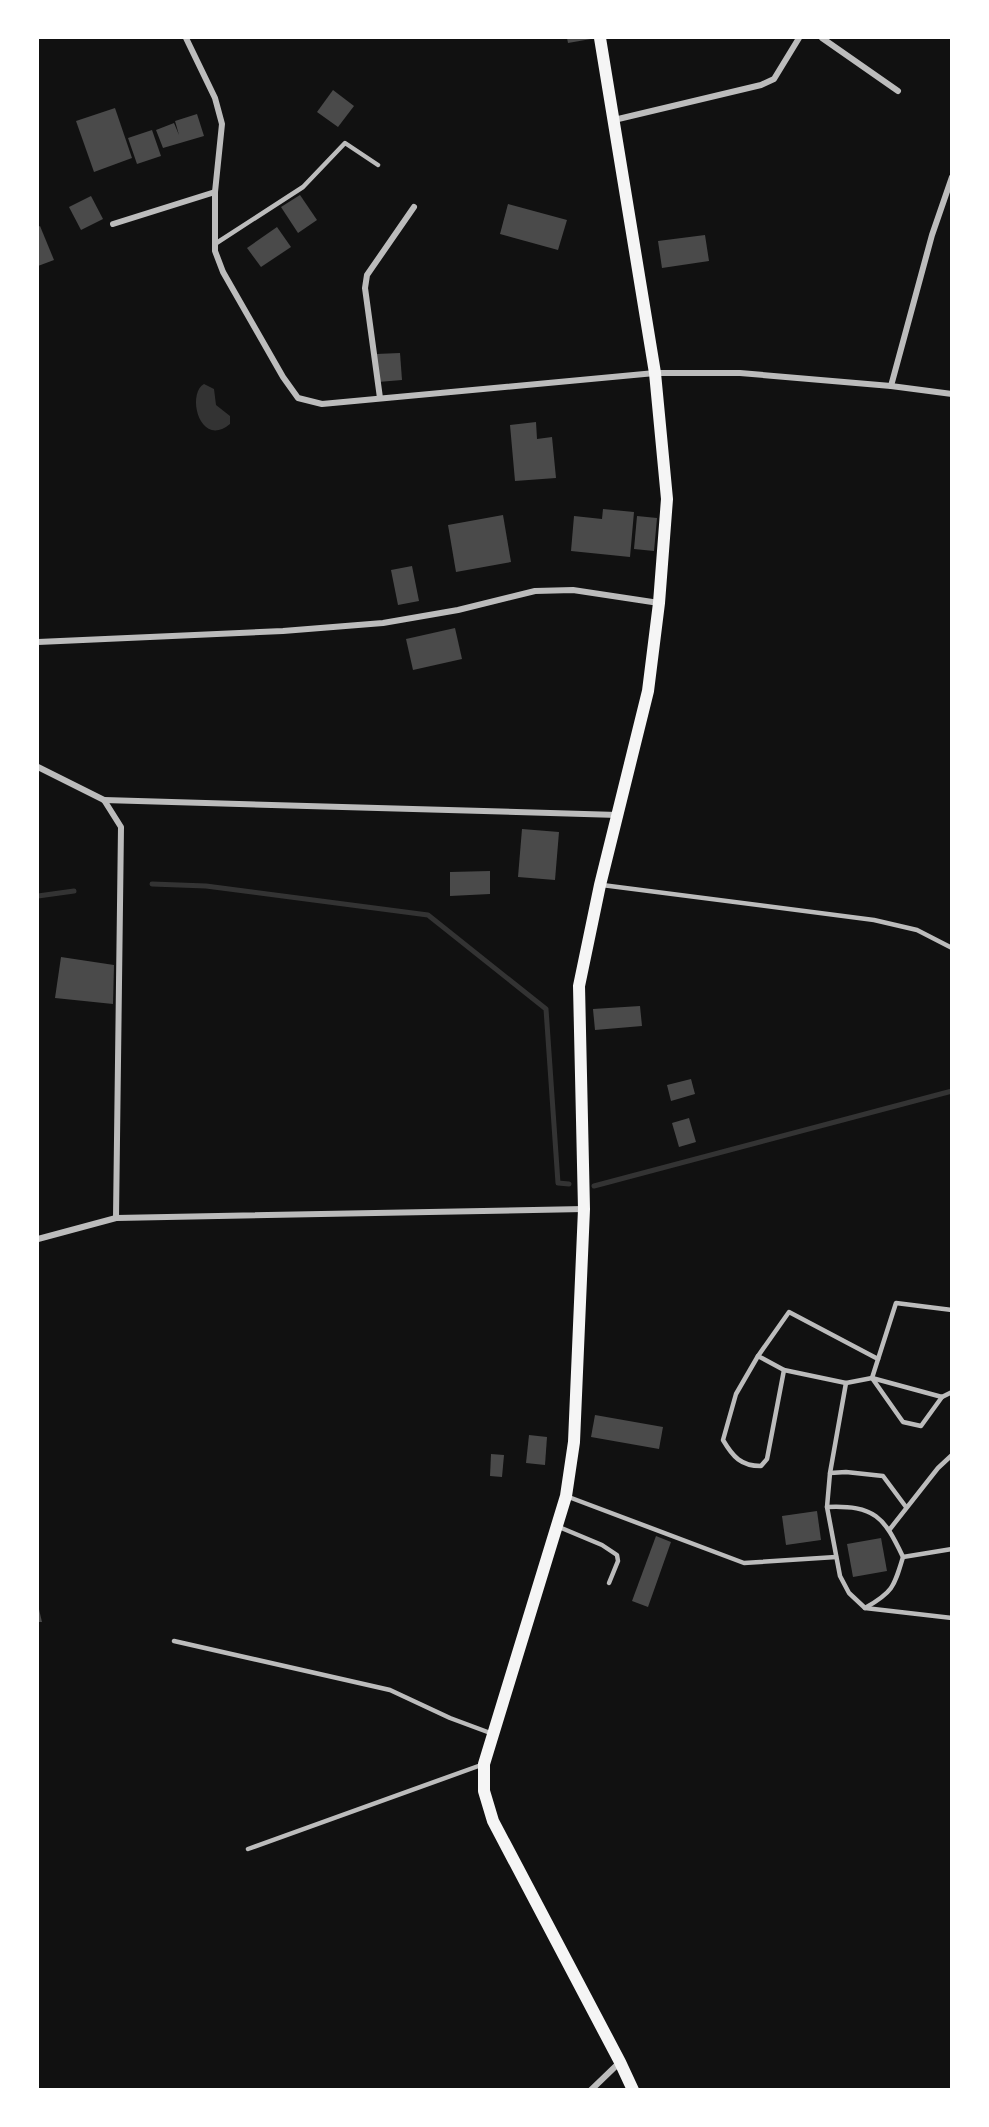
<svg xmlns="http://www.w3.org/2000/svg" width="989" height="2127" viewBox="0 0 989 2127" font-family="Signika,sans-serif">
  <rect width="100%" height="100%" fill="#111"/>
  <path fill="#333" d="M 204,384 L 214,389 L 216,405 L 230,416 L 230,424 C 200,449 186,394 204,384 Z"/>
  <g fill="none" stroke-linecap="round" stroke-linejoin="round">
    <g stroke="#333" stroke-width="5">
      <path d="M 152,884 L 206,886 L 428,915 L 546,1009 L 558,1183 L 569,1184"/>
      <path d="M 38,896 L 74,891"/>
      <path d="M 594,1186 L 952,1091"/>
    </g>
  </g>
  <g fill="#4a4a4a">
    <path d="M 567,38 L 591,38 L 591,39 L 568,43 Z"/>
    <path d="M 333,90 L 354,106 L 338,127 L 317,112 Z"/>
    <path d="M 115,108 L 132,158 L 94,172 L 76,121 Z"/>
    <path d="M 197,114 L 204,136 L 163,148 L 156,130 L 174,123 L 179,135 L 175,121 Z"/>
    <path d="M 152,130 L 161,156 L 137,164 L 128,138 Z"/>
    <path d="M 300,195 L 317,220 L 298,233 L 281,207 Z"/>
    <path d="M 91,196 L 103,219 L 81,230 L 69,207 Z"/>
    <path d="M 508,204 L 567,220 L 558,250 L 500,234 Z"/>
    <path d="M 40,226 L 54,260 L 38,266 L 38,227 Z"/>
    <path d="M 277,227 L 291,247 L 261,267 L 247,248 Z"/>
    <path d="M 705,235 L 709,261 L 662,268 L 658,241 Z"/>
    <path d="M 400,353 L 402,380 L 378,382 L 376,354 Z"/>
    <path d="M 536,422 L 537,439 L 552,437 L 556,478 L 515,481 L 510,425 Z"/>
    <path d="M 603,509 L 634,512 L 630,557 L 571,551 L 574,516 L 602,519 Z"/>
    <path d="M 503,515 L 511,562 L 456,572 L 448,525 Z"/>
    <path d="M 637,516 L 657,518 L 654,551 L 634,549 Z"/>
    <path d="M 412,566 L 419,601 L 398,605 L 391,570 Z"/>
    <path d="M 455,628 L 462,659 L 413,670 L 406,639 Z"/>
    <path d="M 522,829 L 559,832 L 555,880 L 518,877 Z"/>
    <path d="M 490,871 L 490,894 L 450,896 L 450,872 Z"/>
    <path d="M 61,957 L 114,965 L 113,1004 L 55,998 Z"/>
    <path d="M 640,1006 L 642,1026 L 595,1030 L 593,1009 Z"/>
    <path d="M 691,1079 L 695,1094 L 671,1101 L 667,1085 Z"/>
    <path d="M 689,1118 L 696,1142 L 679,1147 L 672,1123 Z"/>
    <path d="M 595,1415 L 663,1427 L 659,1449 L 591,1437 Z"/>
    <path d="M 529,1435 L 547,1437 L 545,1465 L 526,1463 Z"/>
    <path d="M 491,1454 L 504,1455 L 502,1477 L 490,1476 Z"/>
    <path d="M 817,1511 L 821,1540 L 786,1545 L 782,1516 Z"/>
    <path d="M 656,1536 L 671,1542 L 648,1607 L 632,1601 Z"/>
    <path d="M 881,1538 L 887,1571 L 853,1577 L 847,1544 Z"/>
    <path d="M 38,1605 L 42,1622 L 38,1622 Z"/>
  </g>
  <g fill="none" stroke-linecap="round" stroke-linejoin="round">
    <g stroke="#bcbcbc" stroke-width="4.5">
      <path d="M 215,244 L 303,187 L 345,143 L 378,165"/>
      <path d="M 602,885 L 874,920 L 917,930 L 952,948"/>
      <path d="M 758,1356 L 784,1370 L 846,1383 L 872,1378 L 942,1397 L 952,1392"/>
      <path d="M 784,1370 L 767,1459 L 761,1466 C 741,1466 733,1457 723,1440 L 736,1394 L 758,1356 L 789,1312 L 878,1359"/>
      <path d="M 846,1383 L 830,1473 L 827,1507 L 840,1576 L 849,1593 L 865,1608 L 952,1618"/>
      <path d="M 942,1397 L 921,1426 L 903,1422 L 872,1378 L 896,1303 L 952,1310"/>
      <path d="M 830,1473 L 846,1472 L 883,1476 L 906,1507"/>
      <path d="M 566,1496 L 744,1563 L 836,1557"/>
      <path d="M 827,1507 C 875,1505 884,1517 903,1557 C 894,1587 893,1592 865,1608"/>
      <path d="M 559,1527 L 602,1545 L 617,1555 L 618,1561 L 609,1583"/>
      <path d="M 890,1529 L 938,1468 L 952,1455"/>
      <path d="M 903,1557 L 952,1549"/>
      <path d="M 174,1641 L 390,1690 L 450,1718 L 493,1734"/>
      <path d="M 248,1849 L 484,1764"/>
    </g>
    <g stroke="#bcbcbc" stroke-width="6">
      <path d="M 186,38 L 215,98 L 222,124 L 215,192 L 215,251 L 223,272 L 283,377 L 298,398 L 322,404 L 655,373 L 740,373 L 891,386 L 952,394"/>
      <path d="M 822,38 L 898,91"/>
      <path d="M 614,120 L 761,85 L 774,79 L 799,38"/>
      <path d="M 113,224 L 215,192"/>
      <path d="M 891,386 L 932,235 L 952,177"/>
      <path d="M 380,398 L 365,288 L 367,275 L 414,207"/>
      <path d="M 38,642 L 283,631 L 383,623 L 458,610 L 535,591 L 573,590 L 659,603"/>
      <path d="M 38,767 L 104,800 L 121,827 L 116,1218"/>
      <path d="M 104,800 L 618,815"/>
      <path d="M 38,1239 L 116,1218 L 584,1209"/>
      <path d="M 591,2090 L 620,2062"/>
    </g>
    <path stroke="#f5f5f5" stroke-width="12" d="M 600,38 L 655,373 L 667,499 L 659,603 L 648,691 L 600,885 L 579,986 L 584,1209 L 574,1442 L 566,1496 L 484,1764 L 484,1791 L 493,1821 L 620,2062 L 633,2090"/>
  </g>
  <rect width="989" height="2127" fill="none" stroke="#ffffff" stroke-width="78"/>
</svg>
